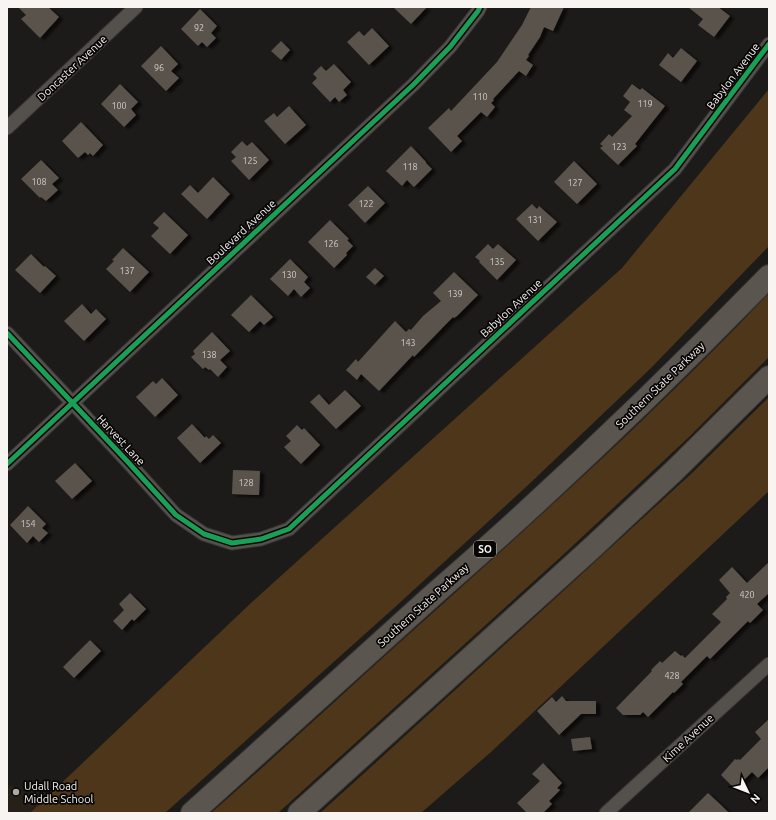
<svg xmlns="http://www.w3.org/2000/svg" width="776" height="820" viewBox="0 0 776 820" font-family="Ubuntu,sans-serif">
  <defs>
    <filter id="shadow"><feDropShadow dx="4.5" dy="2.5" stdDeviation="1" flood-color="#0009"/></filter>
  </defs>
  <rect width="100%" height="100%" fill="#1d1b19"/>
  <path fill="#272018" d="M 7,784 L 44,800 L 31,813 L 7,813 Z"/>
  <g fill="#4d3619">
    <path d="M 769,89 L 769,246 L 651,368 L 526,487 L 394,608 L 165,813 L 30,813 L 252,602 L 622,268 Z"/>
    <path d="M 769,293 L 769,357 L 689,437 L 564,554 L 278,813 L 211,813 C 275,757 336,700 399,643 C 525,530 652,417 769,293 Z"/>
    <path d="M 769,397 L 769,491 L 491,752 L 421,813 L 320,813 L 372,766 L 692,473 Z"/>
  </g>
  <g fill="#5a534b" filter="url(#shadow)">
    <path d="M 18,7 L 48,7 L 59,17 L 40,38 L 21,19 L 26,15 Z"/>
    <path d="M 393,7 L 427,7 L 411,24 Z"/>
    <path d="M 531,7 L 564,7 L 553,31 L 544,27 L 540,37 L 528,55 L 529,56 L 526,60 L 533,65 L 526,76 L 519,71 L 493,99 L 494,100 L 491,103 L 495,107 L 487,117 L 481,112 L 457,136 L 462,141 L 451,152 L 428,128 L 449,108 L 451,111 L 497,62 L 522,25 Z"/>
    <path d="M 688,7 L 718,7 L 730,16 L 714,37 L 698,25 L 703,19 Z"/>
    <path d="M 200,9 L 217,26 L 211,33 L 216,38 L 207,47 L 202,42 L 198,46 L 181,29 Z"/>
    <path d="M 372,28 L 389,46 L 369,65 L 347,42 L 359,31 L 364,36 Z"/>
    <path d="M 281,41 L 290,50 L 281,60 L 271,51 Z"/>
    <path d="M 161,46 L 178,64 L 171,71 L 179,78 L 166,91 L 141,66 Z"/>
    <path d="M 681,48 L 697,61 L 681,82 L 659,65 L 668,53 L 673,58 Z"/>
    <path d="M 334,64 L 351,82 L 343,90 L 347,95 L 339,102 L 335,97 L 330,102 L 312,83 L 317,78 L 313,74 L 321,66 L 326,71 Z"/>
    <path d="M 120,84 L 138,102 L 131,109 L 136,115 L 124,127 L 101,104 Z"/>
    <path d="M 632,84 L 640,90 L 642,88 L 665,106 L 635,144 L 637,146 L 618,165 L 600,148 L 603,146 L 600,144 L 609,134 L 612,137 L 632,116 L 624,110 L 630,102 L 623,96 Z"/>
    <path d="M 289,106 L 306,125 L 285,144 L 264,121 L 274,113 L 277,117 Z"/>
    <path d="M 81,122 L 103,145 L 93,156 L 90,153 L 88,155 L 85,152 L 78,158 L 62,141 Z"/>
    <path d="M 242,141 L 247,146 L 252,142 L 269,160 L 249,180 L 231,161 L 236,157 L 231,152 Z"/>
    <path d="M 411,146 L 426,162 L 426,163 L 432,169 L 414,187 L 407,180 L 402,186 L 386,171 Z"/>
    <path d="M 41,160 L 59,178 L 52,184 L 58,190 L 46,201 L 41,197 L 40,198 L 21,179 Z"/>
    <path d="M 574,161 L 597,184 L 577,204 L 554,182 Z"/>
    <path d="M 213,177 L 230,194 L 207,219 L 181,194 L 190,185 L 198,193 Z"/>
    <path d="M 368,186 L 385,203 L 365,223 L 348,205 Z"/>
    <path d="M 532,204 L 537,209 L 539,206 L 557,222 L 538,241 L 516,219 Z"/>
    <path d="M 164,212 L 188,235 L 170,254 L 151,236 L 159,228 L 153,223 Z"/>
    <path d="M 330,220 L 349,239 L 347,240 L 353,246 L 346,253 L 347,255 L 334,268 L 308,242 Z"/>
    <path d="M 488,244 L 493,249 L 498,244 L 516,260 L 497,280 L 479,262 L 480,261 L 475,257 Z"/>
    <path d="M 123,248 L 149,272 L 130,292 L 106,269 L 114,261 L 112,260 Z"/>
    <path d="M 31,254 L 44,267 L 45,266 L 56,276 L 40,293 L 15,270 Z"/>
    <path d="M 290,259 L 308,277 L 304,282 L 310,288 L 301,297 L 294,289 L 288,296 L 270,279 Z"/>
    <path d="M 375,268 L 384,276 L 375,285 L 366,277 Z"/>
    <path d="M 454,272 L 478,295 L 457,316 L 454,318 L 453,317 L 414,357 L 413,355 L 379,391 L 361,374 L 357,380 L 346,370 L 356,359 L 358,362 L 395,321 L 406,332 L 409,329 L 411,330 L 423,316 L 441,301 L 433,293 Z"/>
    <path d="M 251,295 L 273,317 L 264,325 L 260,321 L 249,332 L 231,315 Z"/>
    <path d="M 82,304 L 91,314 L 96,309 L 106,319 L 84,341 L 64,321 Z"/>
    <path d="M 212,332 L 230,351 L 220,360 L 227,367 L 218,377 L 210,369 L 209,370 L 205,367 L 203,369 L 191,357 L 195,354 L 193,351 Z"/>
    <path d="M 162,378 L 178,395 L 155,417 L 136,397 L 153,381 L 156,384 Z"/>
    <path d="M 345,390 L 361,406 L 336,429 L 310,402 L 319,394 L 329,405 Z"/>
    <path d="M 192,424 L 205,438 L 206,436 L 209,439 L 213,435 L 221,443 L 200,463 L 177,438 Z"/>
    <path d="M 297,425 L 302,430 L 304,428 L 320,445 L 301,464 L 284,447 L 291,441 L 286,436 Z"/>
    <path d="M 75,463 L 92,481 L 72,499 L 55,481 Z"/>
    <path d="M 233,470 L 260,471 L 259,495 L 232,494 Z"/>
    <path d="M 28,506 L 46,524 L 42,528 L 48,533 L 39,542 L 33,536 L 27,543 L 10,525 Z"/>
    <path d="M 769,562 L 769,593 L 757,604 L 763,610 L 750,623 L 748,621 L 710,659 L 707,656 L 681,682 L 683,684 L 674,693 L 673,692 L 648,717 L 643,712 L 640,715 L 623,715 L 616,708 L 652,671 L 651,670 L 660,661 L 662,663 L 675,651 L 681,656 L 682,655 L 685,658 L 721,622 L 712,614 L 727,599 L 726,597 L 730,593 L 719,580 L 732,567 L 747,583 Z"/>
    <path d="M 130,593 L 146,609 L 134,621 L 132,619 L 122,630 L 113,621 L 124,610 L 119,604 Z"/>
    <path d="M 90,640 L 101,651 L 74,678 L 63,667 Z"/>
    <path d="M 562,696 L 566,701 L 596,701 L 596,714 L 581,714 L 559,735 L 537,711 L 552,697 L 556,702 Z"/>
    <path d="M 769,719 L 769,767 L 758,778 L 752,772 L 735,789 L 721,775 L 735,759 L 737,760 L 738,759 L 740,760 L 761,739 L 755,732 Z"/>
    <path d="M 590,737 L 592,749 L 573,751 L 571,739 Z"/>
    <path d="M 543,763 L 562,783 L 557,788 L 560,790 L 549,801 L 552,804 L 543,813 L 527,813 L 517,803 L 540,781 L 532,774 Z"/>
    <path d="M 708,793 L 722,806 L 729,813 L 688,813 Z"/>
  </g>
  <g fill="none" stroke-linecap="round" stroke-linejoin="round">
    <g stroke="#363534" stroke-width="15">
      <g id="street">
        <path d="M 7,128 L 136,7"/>
        <path d="M 7,333 L 127,461 L 176,515 L 204,534 L 232,543 L 261,539 L 289,529 L 675,169 L 769,44"/>
        <path d="M 7,464 L 414,84 L 450,47 L 478,11 L 480,7"/>
        <path d="M 606,813 L 769,664"/>
      </g>
    </g>
    <g stroke="#363534" stroke-width="24">
      <g id="highway">
        <path d="M 192,813 L 432,596 C 549,494 661,387 769,276"/>
        <path d="M 299,813 L 594,546 L 674,471 L 769,377"/>
      </g>
    </g>
    <use href="#street" stroke="#54504c" stroke-width="13"/>
    <use href="#highway" stroke="#5a554f" stroke-width="22"/>
    <g stroke="#080605" stroke-width="8">
      <g id="cycleway">
        <path d="M 7,333 L 127,461 L 176,515 L 204,534 L 232,543 L 261,539 L 289,529 L 675,169 L 769,44"/>
        <path d="M 7,464 L 414,84 L 450,47 L 478,11 L 480,7"/>
      </g>
    </g>
    <use href="#cycleway" stroke="#1a9f57" stroke-width="5"/>
  </g>
  <circle fill="#aba8a5" stroke="#080605" stroke-width="1.5" cx="16" cy="792" r="4"/>
  <g text-anchor="middle" stroke-width="3.5" stroke-linejoin="round" paint-order="stroke">
    <g font-size="9" fill="#d0ccc8">
      <text x="199" y="31">92</text>
      <text x="159" y="71">96</text>
      <text x="480" y="100">110</text>
      <text x="645" y="107">119</text>
      <text x="119" y="109">100</text>
      <text x="619" y="150">123</text>
      <text x="250" y="164">125</text>
      <text x="410" y="170">118</text>
      <text x="39" y="185">108</text>
      <text x="575" y="186">127</text>
      <text x="366" y="207">122</text>
      <text x="535" y="223">131</text>
      <text x="331" y="247">126</text>
      <text x="497" y="265">135</text>
      <text x="127" y="274">137</text>
      <text x="289" y="278">130</text>
      <text x="455" y="297">139</text>
      <text x="408" y="346">143</text>
      <text x="209" y="358">138</text>
      <text x="246" y="486">128</text>
      <text x="28" y="527">154</text>
      <text x="747" y="598">420</text>
      <text x="672" y="679">428</text>
    </g>
    <rect fill="#080605" stroke="#afadaa" stroke-width="1" x="474" y="541" width="22" height="16" rx="3"/>
    <g font-size="10" font-weight="bold" fill="#f7f4f1">
      <text x="485" y="553">SO</text>
    </g>
    <g font-size="11" fill="#f7f4f1" stroke="#080605">
      <text transform="translate(72 68) rotate(-43)" y="4">Doncaster Avenue</text>
      <text transform="translate(733 76) rotate(-53)" y="4">Babylon Avenue</text>
      <text transform="translate(241 232) rotate(-43)" y="4">Boulevard Avenue</text>
      <text transform="translate(511 308) rotate(-43)" y="4">Babylon Avenue</text>
      <text transform="translate(660 385) rotate(-44)" y="4">Southern State Parkway</text>
      <text transform="translate(121 440) rotate(47)" y="4">Harvest Lane</text>
      <text transform="translate(423 605) rotate(-42)" y="4">Southern State Parkway</text>
      <text transform="translate(688 738) rotate(-43)" y="4">Kime Avenue</text>
    </g>
    <g font-size="11" fill="#f7f4f1" stroke="#080605" text-anchor="start">
      <text x="24" y="790">Udall Road<tspan x="24" dy="13">Middle School</tspan></text>
    </g>
  </g>
  <rect width="776" height="820" fill="none" stroke="#f7f4f1" stroke-width="16"/>
  <g transform="translate(748 792) rotate(133)" stroke="#080605" stroke-width="3" paint-order="stroke">
  <path d="M0-3L7 15L0 10L-7 15Z" fill="#f7f4f1"/>
  <text y="-6" font-size="11" font-weight="bold" text-anchor="middle" fill="#f7f4f1">N</text>
  </g>
</svg>
